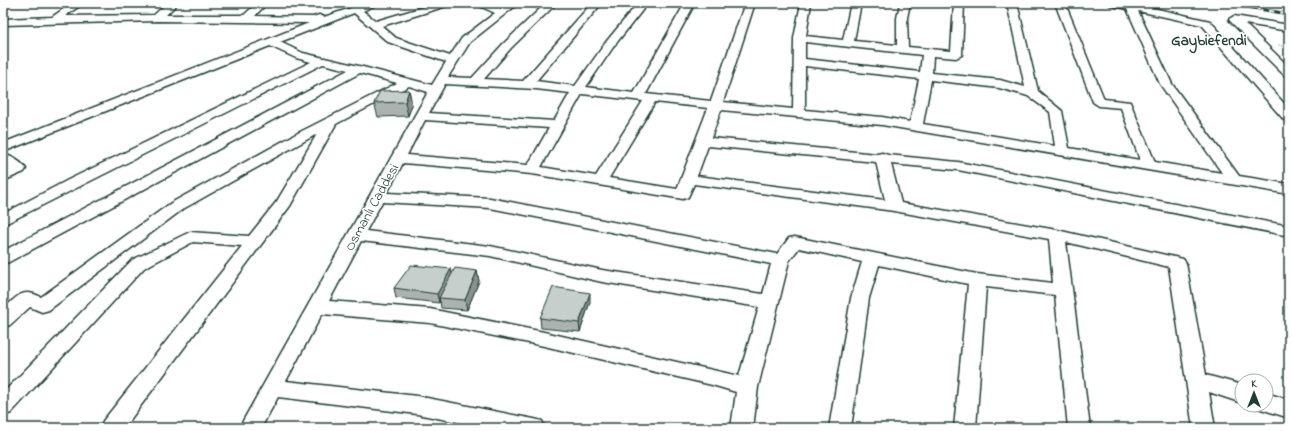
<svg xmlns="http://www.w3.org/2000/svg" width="1292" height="431" viewBox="0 0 1292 431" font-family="'Indie Flower',sans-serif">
  <rect width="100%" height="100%" fill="#fff"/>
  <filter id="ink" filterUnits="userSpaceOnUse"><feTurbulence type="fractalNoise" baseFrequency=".025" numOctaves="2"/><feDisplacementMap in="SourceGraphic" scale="8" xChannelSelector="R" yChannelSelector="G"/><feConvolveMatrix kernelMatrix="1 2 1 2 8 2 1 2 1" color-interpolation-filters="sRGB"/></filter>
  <g filter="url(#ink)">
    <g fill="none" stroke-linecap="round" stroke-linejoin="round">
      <g stroke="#1f3d34" stroke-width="3">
        <g id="minor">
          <path d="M 72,3 L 84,3 L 65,16 L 154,15 L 167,3 L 178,3 L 166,15 L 244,15 L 257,3 L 267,3 L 255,16 L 313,17 L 319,15 L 324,17 L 366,3 L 380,3 L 363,11 L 376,21 L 437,3 L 452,3 L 450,5 L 382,26 L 396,38 L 450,56 L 462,38 L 495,13 L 473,3 L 487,3 L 501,8 L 508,3 L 519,3 L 470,42 L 448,77 L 472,78 L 503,44 L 546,3 L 557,3 L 511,48 L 484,79 L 523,81 L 592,3 L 602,3 L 536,81 L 575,86 L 606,42 L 638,3 L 648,3 L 614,46 L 586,87 L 634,93 L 685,3 L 695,3 L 646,94 L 711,101 L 745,3 L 755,3 L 723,102 L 793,109 L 794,38 L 801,3 L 811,3 L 806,36 L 843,40 L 851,3 L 861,3 L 854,41 L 897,45 L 897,18 L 900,3 L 910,3 L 907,18 L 908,47 L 951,51 L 954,3 L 964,3 L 962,55 L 956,58 L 933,56 L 932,73 L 1000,80 L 1025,87 L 1007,3 L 1017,3 L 1038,91 L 1062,111 L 1069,148 L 1140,160 L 1121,108 L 1099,106 L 1093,102 L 1055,3 L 1065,3 L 1104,99 L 1130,102 L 1155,162 L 1222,173 L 1160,84 L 1127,9 L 1110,5 L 1108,3 L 1131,3 L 1210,21 L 1289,109 L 1289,121 L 1284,120 L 1202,25 L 1138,11 L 1172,84 L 1239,176 L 1289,184 L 1289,194 L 882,125 L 721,110 L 711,138 L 877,154 L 882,153 L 888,155 L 958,162 L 1289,226 L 1289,236 L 958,170 L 891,164 L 901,203 L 1057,230 L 1183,259 L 1186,263 L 1206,375 L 1242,385 L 1242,403 L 1209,392 L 1215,428 L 1193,428 L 1169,267 L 1066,242 L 1090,428 L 1068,428 L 1055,295 L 986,287 L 976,428 L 954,428 L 968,284 L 879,265 L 869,298 L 851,428 L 829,428 L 851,298 L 862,262 L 799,248 L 789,261 L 758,387 L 753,428 L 731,428 L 736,392 L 712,385 L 544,346 L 430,323 L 322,314 L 286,381 L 417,396 L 534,419 L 542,421 L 545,428 L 487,428 L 417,414 L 278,397 L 261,428 L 239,428 L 428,92 L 409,86 L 336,124 L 290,206 L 124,428 L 100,428 L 103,421 L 242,246 L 193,242 L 144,268 L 11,413 L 3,416 L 3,393 L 132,260 L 190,232 L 249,236 L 277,201 L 317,134 L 183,209 L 49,310 L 42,312 L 30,307 L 10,325 L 3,327 L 3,309 C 17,297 22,287 41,297 L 171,203 L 294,135 L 397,83 L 360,73 L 9,262 L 3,264 L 3,251 L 348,70 L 323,64 L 3,225 L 3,214 L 68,180 L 311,62 L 296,58 L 270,46 L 3,152 L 3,143 L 309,23 L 158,21 L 3,25 L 3,19 L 52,17 ZM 354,13 L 388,42 L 446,62 L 432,85 L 363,67 L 303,53 L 280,42 ZM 805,42 L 922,55 L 920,72 L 805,59 ZM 805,66 L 919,79 L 910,122 L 882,117 L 805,110 ZM 931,80 L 999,88 L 1028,96 L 1050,112 L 1055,146 L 923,124 ZM 445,84 L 536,89 L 570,93 L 554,121 L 429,113 ZM 582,94 L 643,101 L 596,176 L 541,167 ZM 655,102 L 708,108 L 677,189 L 609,178 ZM 425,120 L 549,128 L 528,165 L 407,155 ZM 708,146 L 876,162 L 885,200 L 697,176 ZM 403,163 L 532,174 L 683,199 L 688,197 L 694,184 L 894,211 L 1049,239 L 1053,283 L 977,274 L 795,237 L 789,238 L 777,254 L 490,198 L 387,193 ZM 382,202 L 490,208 L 771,264 L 763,294 L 602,270 L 490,246 L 366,231 ZM 361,241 L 490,256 L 602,282 L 759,307 L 739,376 L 544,332 L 430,309 L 329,301 Z"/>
          <path d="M 1234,16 L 1289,25 L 1289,31 L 1245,24 L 1289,67 L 1289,78 L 1285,76 L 1230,21 L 1229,19 Z"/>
          <path d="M 3,154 C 11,156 22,162 26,169 L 24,172 L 3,181 L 3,171 L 9,168 L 3,165 Z"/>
          <path d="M 1266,393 L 1289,400 L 1289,418 L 1258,408 L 1257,405 L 1266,405 Z"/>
        </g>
      </g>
      <path stroke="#1f3d34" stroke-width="1.5" stroke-dasharray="0.5 2" stroke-linecap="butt" d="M 1279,45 L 1289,48"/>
      <use href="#minor" fill="#fff" fill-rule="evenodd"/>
      <g stroke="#1f3d34" stroke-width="3">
        <path id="rail" d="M 1221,3 L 1289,14"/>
      </g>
      <use href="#rail" stroke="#fff" stroke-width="2" stroke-dasharray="6" stroke-linecap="butt"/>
    </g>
    <g fill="#abb2af" stroke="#1f3d34">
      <path d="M 409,90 L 412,105 L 408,116 L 378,117 L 374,103 Z"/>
      <path d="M 477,271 L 479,281 L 467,310 L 441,308 L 440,301 L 439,303 L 396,298 L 394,288 L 452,274 Z"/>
      <path d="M 590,302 L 580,332 L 541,328 L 540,318 Z"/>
    </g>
    <g fill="#8b918f" stroke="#1f3d34">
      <path d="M 409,90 L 412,105 L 408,116 L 405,102 Z"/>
      <path d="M 451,269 L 453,278 L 439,298 L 440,301 L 439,303 L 437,294 Z"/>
      <path d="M 477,271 L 479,281 L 467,310 L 465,300 Z"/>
      <path d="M 590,293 L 590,302 L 580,332 L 579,323 Z"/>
    </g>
    <g fill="#c7cfcc" stroke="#1f3d34">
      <path d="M 409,90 L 405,102 L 374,103 L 380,91 Z"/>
      <path d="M 411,265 L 451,269 L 437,294 L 394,288 Z"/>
      <path d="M 455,268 L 477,271 L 465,300 L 439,298 Z"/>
      <path d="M 553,287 L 590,293 L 579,323 L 540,318 Z"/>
    </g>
  </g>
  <g text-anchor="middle" stroke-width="3.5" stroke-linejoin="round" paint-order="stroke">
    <g font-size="14" fill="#1f3d34" stroke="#fff">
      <text transform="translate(371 207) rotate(-61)" y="5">Osmanlı Caddesi</text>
    </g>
    <g font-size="15" font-weight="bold" fill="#1f3d34" stroke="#fff">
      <text x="1209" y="45">Gaybiefendi</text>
    </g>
  </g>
  <rect width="1292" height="431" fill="none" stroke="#fff" stroke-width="16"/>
  <rect x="8" y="8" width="1276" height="415" fill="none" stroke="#1f3d34" stroke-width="1.5" filter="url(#ink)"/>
  <g transform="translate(1254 393)"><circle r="19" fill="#ffffff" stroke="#a5b1ae"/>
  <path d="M0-3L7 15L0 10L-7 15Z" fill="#1f3d34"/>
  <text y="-6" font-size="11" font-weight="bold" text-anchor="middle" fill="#1f3d34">K</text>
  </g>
</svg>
